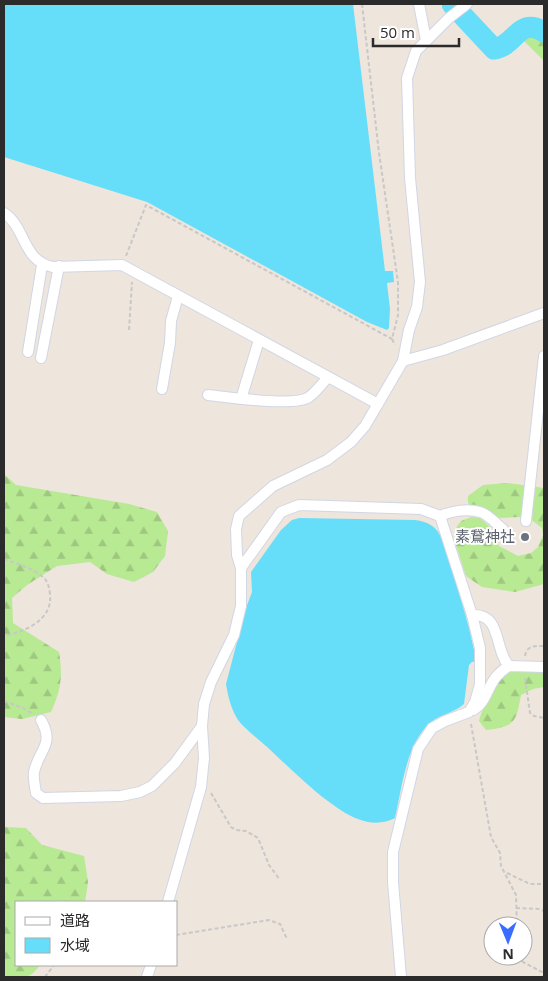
<svg xmlns="http://www.w3.org/2000/svg" width="548" height="981" viewBox="0 0 548 981" font-family="'Open Sans','Noto Sans JP',sans-serif">
  <defs>
    <pattern id="forest-firs" width="22" height="20" patternUnits="userSpaceOnUse" patternTransform="scale(1.25)"><rect width="22" height="20" fill="#b8e993"/><path d="M5 1l3.5 6h-7zM16 11l3.5 6h-7z" fill="#9ec87f"/></pattern>
  </defs>
  <rect width="100%" height="100%" fill="#eee5dc"/>
  <g fill="url(#forest-firs)">
    <path d="M 536,32 L 544,37 L 544,61 L 523,40 L 525,34 Z"/>
    <path d="M 4,474 L 16,485 L 129,504 L 157,512 L 168,531 L 165,556 L 153,572 L 134,582 L 107,574 L 90,562 L 57,566 L 27,585 L 12,598 L 13,623 L 59,652 C 63,676 61,690 51,712 L 22,719 L 4,717 Z"/>
    <path d="M 508,483 L 544,488 L 544,584 L 515,592 L 482,587 L 466,576 L 454,539 L 456,528 L 461,521 L 471,517 L 480,518 L 490,527 L 499,546 L 518,556 L 531,553 L 538,547 L 543,535 L 542,528 L 529,518 L 519,517 L 499,518 L 484,508 L 473,507 L 468,503 L 468,496 L 483,485 Z"/>
    <path d="M 536,670 L 544,672 L 544,687 L 533,689 L 521,695 C 516,723 515,726 486,730 L 479,721 C 483,708 495,677 509,672 C 516,669 528,671 536,670 Z"/>
    <path d="M 4,827 L 26,828 L 42,845 L 84,856 L 88,882 L 85,902 L 16,902 L 16,965 L 40,965 C 29,981 22,977 4,977 Z"/>
  </g>
  <g fill="#66def9">
    <path d="M 4,4 L 353,4 L 385,271 L 393,271 L 394,282 L 387,283 L 390,309 L 389,328 L 387,330 L 367,322 L 147,202 L 4,157 Z"/>
    <path d="M 299,518 L 415,520 C 429,522 436,526 442,539 C 454,579 469,619 476,661 L 472,662 L 469,665 L 464,704 C 454,713 441,714 431,722 C 406,743 402,788 395,818 C 384,824 370,824 358,819 C 329,808 290,768 266,746 C 257,738 245,729 238,720 C 231,709 228,696 226,684 L 246,608 L 252,592 L 251,572 L 281,530 L 292,520 Z"/>
  </g>
  <g fill="none" stroke-linecap="round" stroke-linejoin="round">
    <path stroke="#66def9" stroke-width="21" d="M 452,4 L 494,49 C 516,46 518,16 544,32"/>
    <g stroke="#d1d6e5" stroke-width="12">
      <g id="minor">
        <path d="M 419,4 L 426,40"/>
        <path d="M 4,213 C 26,227 22,261 53,267 L 122,265 L 378,404"/>
        <path d="M 28,352 L 42,265"/>
        <path d="M 41,358 L 59,266"/>
        <path d="M 403,361 L 443,350 L 544,313"/>
        <path d="M 162,389 L 170,343 L 171,321 L 178,296"/>
        <path d="M 208,395 C 226,397 296,407 309,397 C 316,392 322,384 328,377"/>
        <path d="M 241,399 L 259,340"/>
        <path d="M 440,516 C 452,511 468,508 480,512 C 488,514 496,524 503,529"/>
        <path d="M 526,521 L 544,356"/>
        <path d="M 241,568 L 281,512 L 299,505 L 421,509 L 440,516 L 472,615 L 480,648 L 480,684 L 475,702 L 469,712 L 445,721 L 432,728 L 418,749 L 393,852 L 393,882 L 401,977"/>
        <path d="M 472,615 C 502,613 494,650 509,666"/>
        <path d="M 473,710 C 486,703 487,688 496,677 C 500,672 504,669 509,666 L 544,667"/>
        <path d="M 41,720 C 55,745 39,749 34,772 C 33,778 35,786 36,793 L 43,798 L 121,796 L 140,792 L 152,786 L 175,763 L 202,726"/>
        <path d="M 168,902 L 201,787 L 204,758 L 202,726 L 204,704 L 211,682 L 234,635 L 241,606 L 241,568 L 237,555 L 236,529 L 239,516 L 273,486 L 327,460 L 351,442 L 365,426 L 403,361 L 409,330 L 417,307 L 420,282 L 410,178 L 407,78 L 416,51 L 449,18 L 467,4"/>
        <path d="M 147,977 L 151,965"/>
      </g>
    </g>
    <g stroke="#c8c8c8" stroke-width="2" stroke-dasharray="4 2.5" stroke-linecap="butt">
      <path d="M 362,4 L 379,153 L 398,282 L 398,315 L 392,339 L 395,345"/>
      <path d="M 126,256 L 146,205 L 392,339"/>
      <path d="M 129,330 L 132,282"/>
      <path d="M 4,559 C 17,564 32,568 43,577 C 48,581 49,587 50,594 C 53,620 26,631 4,636"/>
      <path d="M 525,656 C 527,645 535,646 544,646"/>
      <path d="M 525,678 L 530,713 L 534,716 L 544,718"/>
      <path d="M 4,701 L 23,708 L 33,714"/>
      <path d="M 471,724 L 491,837 L 500,853 L 501,866 L 516,895 L 517,926"/>
      <path d="M 211,793 L 231,827 L 236,830 L 246,831 L 258,838 L 269,865 L 280,880"/>
      <path d="M 507,873 L 530,884 L 544,884"/>
      <path d="M 516,908 L 539,909 L 544,911"/>
      <path d="M 176,935 L 269,920 L 280,924 L 287,939"/>
      <path d="M 518,956 L 523,962 L 542,972 L 544,977"/>
      <path d="M 45,977 L 54,965"/>
    </g>
    <use href="#minor" stroke="#fff" stroke-width="10"/>
  </g>
  <circle fill="#6b7280" stroke="#fff" stroke-width="2" cx="525" cy="537" r="5"/>
  <g text-anchor="middle" stroke-width="4" stroke-linejoin="round" paint-order="stroke">
    <g font-size="15" fill="#5b616d" stroke="#fff" text-anchor="end">
      <text x="515" y="542">素鵞神社</text>
    </g>
  </g>
  <rect width="548" height="981" fill="none" stroke="#2b2b2b" stroke-width="10"/>
  <rect x="15" y="901" width="162" height="65" fill="#ffffff" stroke="#aaaaaa"/>
  <rect x="25" y="917" width="25" height="8" fill="#ffffff" stroke="#aaaaaa"/>
  <text x="60" y="926" font-size="15" fill="#2b2b2b">道路</text>
  <rect x="25" y="938" width="25" height="15" fill="#66def9" stroke="#aaaaaa"/>
  <text x="60" y="951" font-size="15" fill="#2b2b2b">水域</text>
  <g transform="translate(508 941) rotate(179)"><circle r="24" fill="#ffffff" stroke="#aaaaaa"/>
  <path d="M0-4L9 19L0 12L-9 19Z" fill="#386dff"/>
  <text y="-8" font-size="14" font-weight="bold" text-anchor="middle" fill="#2b2b2b">N</text>
  </g>
  <path d="M373 38v8h86v-8" fill="none" stroke="#2b2b2b" stroke-width="2.5"/>
  <text x="380" y="38" font-size="15" fill="#2b2b2b" stroke="#ffffff" stroke-width="4" paint-order="stroke">50 m</text>
</svg>
